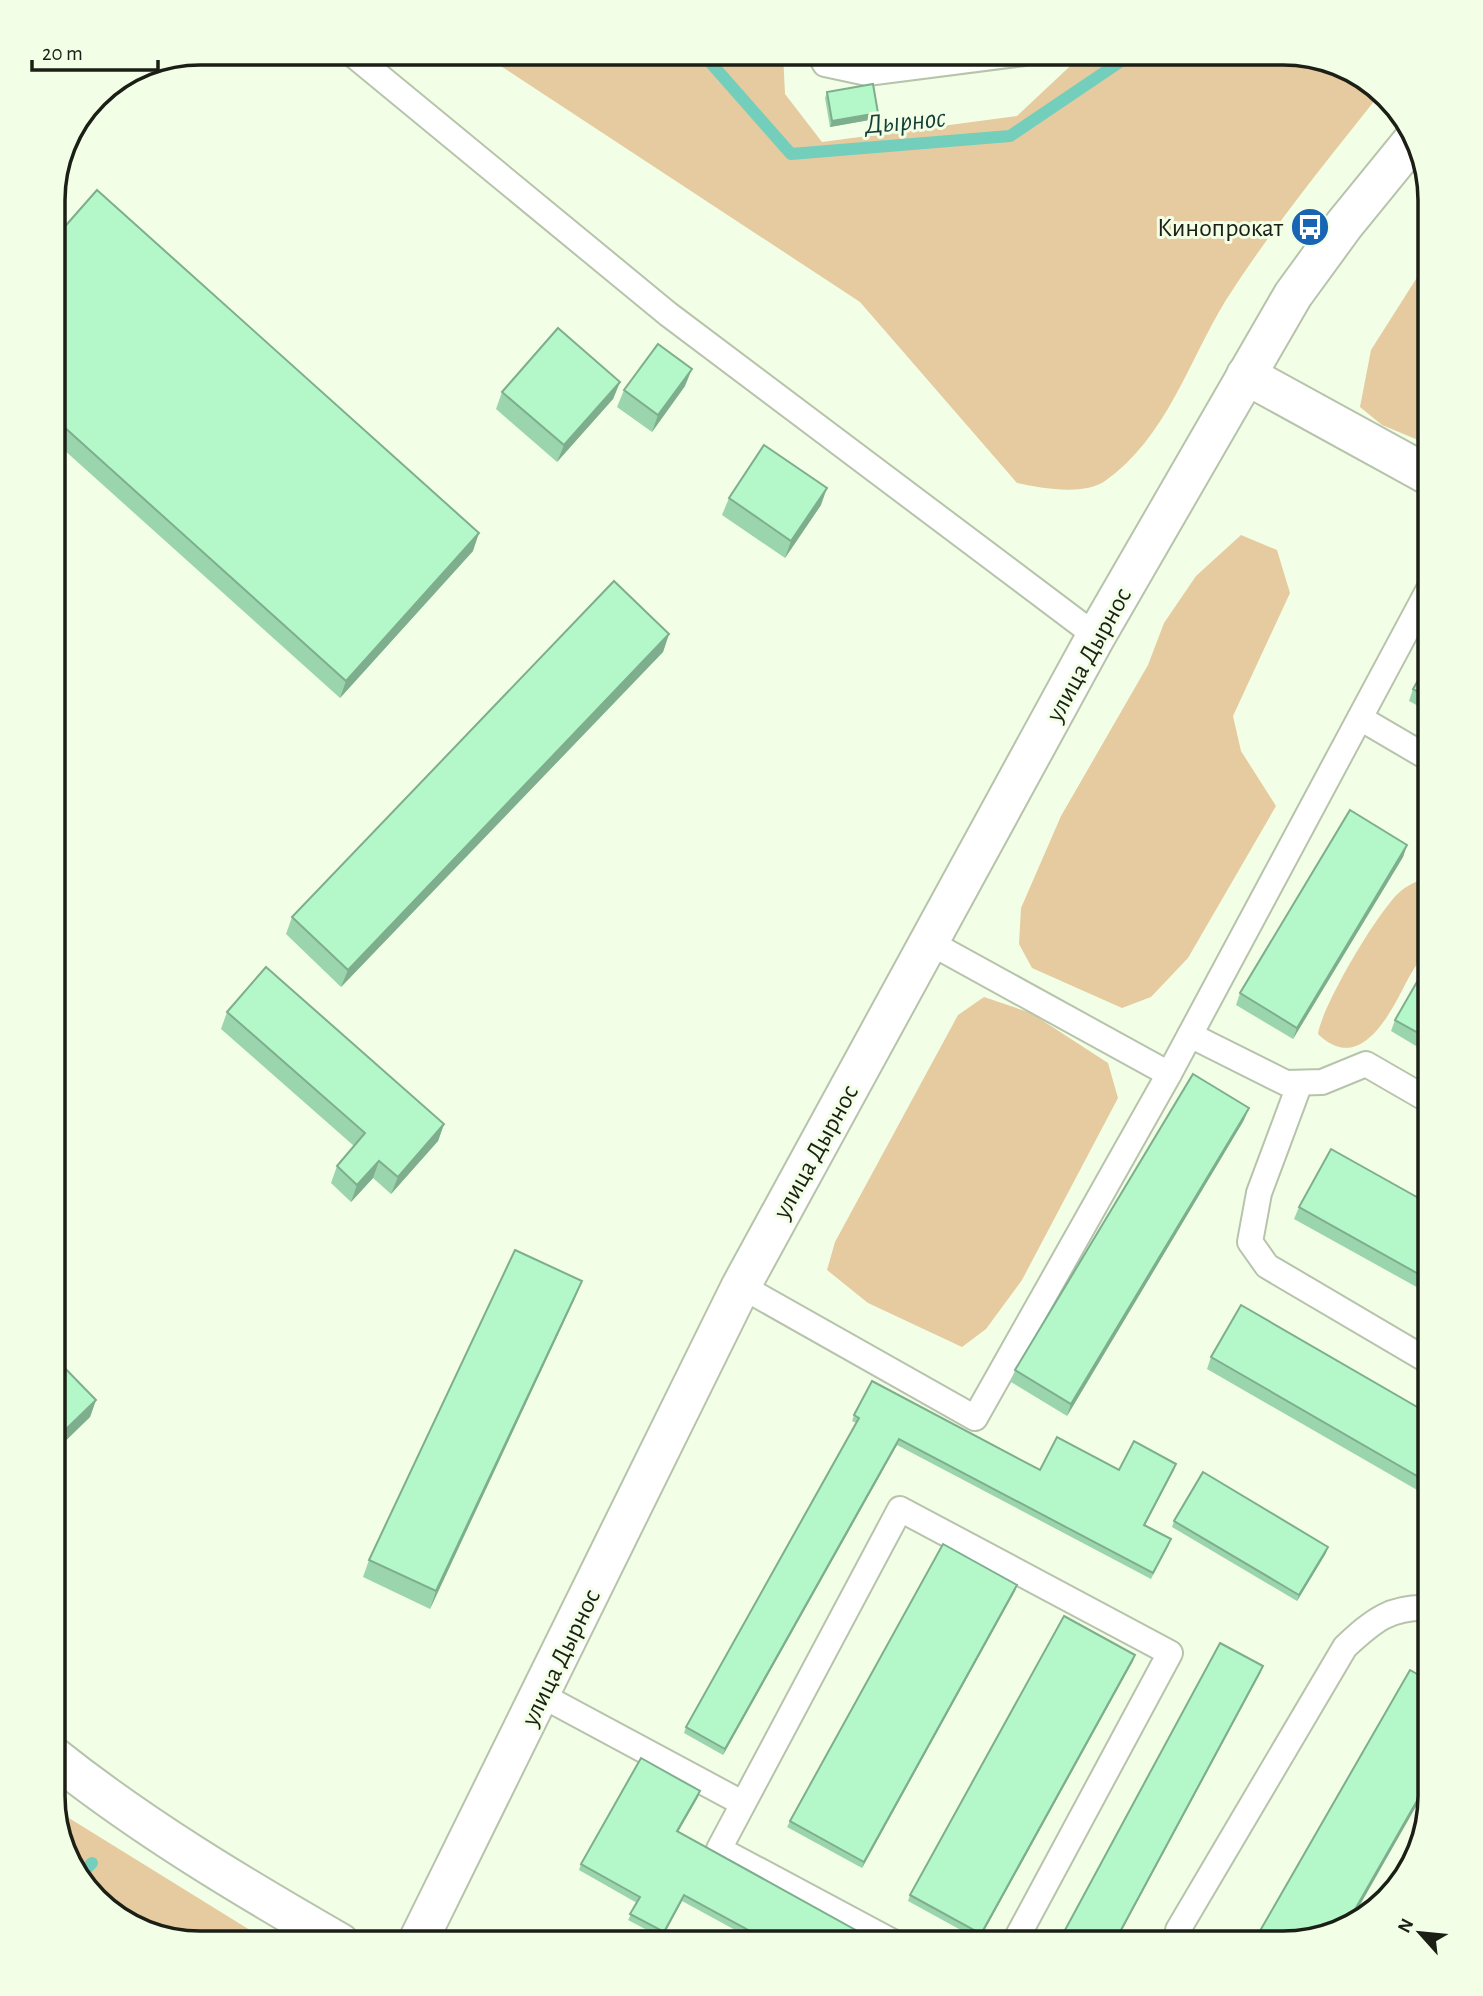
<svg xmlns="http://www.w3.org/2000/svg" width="1483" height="1996" viewBox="0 0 1483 1996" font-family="'Alegreya Sans',sans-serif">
  <rect width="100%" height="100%" fill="#f2ffe6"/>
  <g fill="#e5cb9f">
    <path d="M 481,53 L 783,53 L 785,94 L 822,142 L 1017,116 L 1084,53 L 1292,53 L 1357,72 L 1379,95 C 1326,162 1272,228 1226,300 C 1188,362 1167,437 1105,481 C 1084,496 1040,488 1017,483 L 860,302 Z"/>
    <path d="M 875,53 L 955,53 L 876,62 Z"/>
    <path d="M 1430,257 L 1430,445 L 1382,425 L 1360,407 L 1371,350 Z"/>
    <path d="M 1241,535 L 1277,550 L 1290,593 L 1233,716 L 1241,751 L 1276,806 L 1188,958 L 1151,997 L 1122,1008 L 1032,968 L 1019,944 L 1021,908 L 1061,816 L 1148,665 L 1164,623 L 1196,576 Z"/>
    <path d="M 1430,876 C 1431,895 1433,916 1430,935 C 1428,950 1415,966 1408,979 C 1391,1012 1361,1076 1318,1034 C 1322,1006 1380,907 1402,890 C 1410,884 1421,879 1430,876 Z"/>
    <path d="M 984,997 L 1031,1013 L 1108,1063 L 1118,1098 L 1022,1280 L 986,1329 L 962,1347 L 868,1303 L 827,1270 L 835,1242 L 958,1015 Z"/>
    <path d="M 56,1810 L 263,1938 L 268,1943 L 191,1943 L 126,1924 L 72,1870 Z"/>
  </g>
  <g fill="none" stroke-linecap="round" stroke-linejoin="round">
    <g stroke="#73cfbc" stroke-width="12">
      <path d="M 702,53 L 791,154 L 1010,136 L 1133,53"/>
      <path d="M 79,1876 L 92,1863"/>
    </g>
    <g stroke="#b7c3ab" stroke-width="28">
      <g id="lane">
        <path d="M 351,53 L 668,314 L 1096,636"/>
        <path d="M 819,53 L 825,64 L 867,73 L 1024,53"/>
        <path d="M 1360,718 L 1430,759"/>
        <path d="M 929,942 L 1169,1074"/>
        <path d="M 1190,1035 L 1286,1083 L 1322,1082 L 1366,1064 L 1430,1101"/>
        <path d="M 1300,1083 L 1259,1193 L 1250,1242 L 1267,1266 L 1430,1362"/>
        <path d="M 741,1286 L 975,1418 L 1169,1074 L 1430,587"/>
        <path d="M 541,1695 L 742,1803"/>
        <path d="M 895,1943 L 719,1849 L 900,1509 L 1170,1653 L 1014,1943"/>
        <path d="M 1179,1943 L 1178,1930 L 1345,1647 C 1373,1621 1390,1606 1430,1608"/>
      </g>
    </g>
    <g stroke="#b7c3ab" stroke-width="42">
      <path id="street" d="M 1246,375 L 1430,476"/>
    </g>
    <g stroke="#b7c3ab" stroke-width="42">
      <g id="secondary">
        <path d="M 53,1756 C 142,1827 241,1886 340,1943"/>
        <path d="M 417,1943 L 741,1286 L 1096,636 L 1293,295 L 1344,225 L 1414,139"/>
      </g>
    </g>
    <use href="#lane" stroke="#fff" stroke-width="24"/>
    <use href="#street" stroke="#fff" stroke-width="38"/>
    <use href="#secondary" stroke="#fff" stroke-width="38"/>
  </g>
  <g fill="#9bd5ad">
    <path d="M 827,92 L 878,113 L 875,119 L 830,127 L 825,98 Z"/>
    <path d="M 53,240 L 473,551 L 340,698 L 53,440 Z"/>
    <path d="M 620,382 L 613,399 L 557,462 L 496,409 L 502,392 Z"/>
    <path d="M 685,386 L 652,432 L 617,407 L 624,390 Z"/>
    <path d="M 729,498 L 821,505 L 785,558 L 722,515 Z"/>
    <path d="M 669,634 L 663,652 L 341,987 L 286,934 L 292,917 Z"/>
    <path d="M 1431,658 L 1431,713 L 1409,701 L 1413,689 Z"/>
    <path d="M 1407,845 L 1403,857 L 1293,1039 L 1236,1005 L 1240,993 Z"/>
    <path d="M 1431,962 L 1431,1055 L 1391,1031 L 1395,1020 Z"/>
    <path d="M 227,1012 L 444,1124 L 438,1141 L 391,1194 L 373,1178 L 351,1202 L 331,1183 L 337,1166 L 354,1146 L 221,1029 Z"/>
    <path d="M 1244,1120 L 1067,1416 L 1011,1382 L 1015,1370 Z"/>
    <path d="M 1431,1205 L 1431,1295 L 1294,1219 L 1299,1207 Z"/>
    <path d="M 575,1298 L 430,1609 L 363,1577 L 369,1560 Z"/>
    <path d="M 53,1356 L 96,1400 L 90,1417 L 54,1452 L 53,1451 Z"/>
    <path d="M 1211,1357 L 1431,1415 L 1431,1498 L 1207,1369 Z"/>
    <path d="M 854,1415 L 1040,1470 L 1119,1470 L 1176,1464 L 1144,1525 L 1169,1545 L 1151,1579 L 897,1445 L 723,1755 L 684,1733 L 686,1727 L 856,1423 L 852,1421 Z"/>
    <path d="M 1174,1521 L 1326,1553 L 1297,1601 L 1172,1527 Z"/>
    <path d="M 1017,1585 L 1015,1591 L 862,1868 L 787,1827 L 790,1821 Z"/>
    <path d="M 1135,1655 L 1133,1661 L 979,1940 L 908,1901 L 910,1895 Z"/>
    <path d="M 700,1791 L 698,1797 L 678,1832 L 879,1943 L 759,1943 L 682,1901 L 662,1938 L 628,1920 L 637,1903 L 579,1870 L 581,1864 Z"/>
  </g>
  <g fill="#7eae8d">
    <path d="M 878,113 L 875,119 L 830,127 L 832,121 Z"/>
    <path d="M 692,369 L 685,386 L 652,432 L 658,415 Z"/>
    <path d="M 620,382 L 613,399 L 557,462 L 564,445 Z"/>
    <path d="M 827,488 L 821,505 L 785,558 L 791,541 Z"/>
    <path d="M 479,533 L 473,551 L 340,698 L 346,681 Z"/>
    <path d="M 669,634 L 663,652 L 341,987 L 348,970 Z"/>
    <path d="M 1407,845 L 1403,857 L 1293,1039 L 1297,1028 Z"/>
    <path d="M 1249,1108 L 1244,1120 L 1067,1416 L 1071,1404 Z"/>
    <path d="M 444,1124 L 438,1141 L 391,1194 L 398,1177 Z"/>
    <path d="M 379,1161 L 373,1178 L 351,1202 L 357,1185 Z"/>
    <path d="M 582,1281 L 575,1298 L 430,1609 L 436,1591 Z"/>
    <path d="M 96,1400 L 90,1417 L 54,1452 L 60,1435 Z"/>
    <path d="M 899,1439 L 897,1445 L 723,1755 L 725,1749 Z"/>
    <path d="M 1176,1464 L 1174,1470 L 1142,1531 L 1144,1525 Z"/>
    <path d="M 1328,1547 L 1326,1553 L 1297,1601 L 1299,1595 Z"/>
    <path d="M 1017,1585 L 1015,1591 L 862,1868 L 864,1862 Z"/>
    <path d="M 1135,1655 L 1133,1661 L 979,1940 L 981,1934 Z"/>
    <path d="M 1263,1666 L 1261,1672 L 1115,1943 L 1114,1943 Z"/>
    <path d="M 1430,1778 L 1430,1782 L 1348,1926 L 1345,1927 Z"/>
    <path d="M 700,1791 L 698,1797 L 675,1837 L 677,1831 Z"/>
    <path d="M 684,1895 L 682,1901 L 662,1938 L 664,1932 Z"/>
  </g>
  <g fill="#b4f8c9" stroke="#7eae8d" stroke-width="2">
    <path d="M 873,84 L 878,113 L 832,121 L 827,92 Z"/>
    <path d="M 97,190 L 479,533 L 346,681 L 53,417 L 53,240 Z"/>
    <path d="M 558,328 L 620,382 L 564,445 L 502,392 Z"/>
    <path d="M 658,344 L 692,369 L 658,415 L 624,390 Z"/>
    <path d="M 764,445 L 827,488 L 791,541 L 729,498 Z"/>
    <path d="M 614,581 L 669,634 L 348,970 L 292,917 Z"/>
    <path d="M 1431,658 L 1431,699 L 1413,689 Z"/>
    <path d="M 1350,810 L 1407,845 L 1297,1028 L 1240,993 Z"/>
    <path d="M 1429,961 L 1431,962 L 1431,1040 L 1395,1020 Z"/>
    <path d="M 266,967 L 444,1124 L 398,1177 L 379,1161 L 357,1185 L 337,1166 L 365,1133 L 227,1012 Z"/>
    <path d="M 1193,1074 L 1249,1108 L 1071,1404 L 1015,1370 Z"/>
    <path d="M 1331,1149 L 1431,1205 L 1431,1281 L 1299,1207 Z"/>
    <path d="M 515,1250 L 582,1281 L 436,1591 L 369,1560 Z"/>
    <path d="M 1241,1305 L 1431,1415 L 1431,1484 L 1211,1357 Z"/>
    <path d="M 53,1356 L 96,1400 L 60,1435 L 53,1428 Z"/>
    <path d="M 872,1381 L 1040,1470 L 1057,1437 L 1119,1470 L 1134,1441 L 1176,1464 L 1144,1525 L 1171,1539 L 1153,1573 L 899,1439 L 725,1749 L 686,1727 L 859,1418 L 854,1415 Z"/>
    <path d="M 1203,1472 L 1328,1547 L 1299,1595 L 1174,1521 Z"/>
    <path d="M 943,1544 L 1017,1585 L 864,1862 L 790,1821 Z"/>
    <path d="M 1064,1616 L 1135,1655 L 981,1934 L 910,1895 Z"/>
    <path d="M 1220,1643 L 1263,1666 L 1114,1943 L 1058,1943 Z"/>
    <path d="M 1410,1670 L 1431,1682 L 1430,1778 L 1345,1927 L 1283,1943 L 1253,1943 Z"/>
    <path d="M 641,1758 L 700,1791 L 677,1831 L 879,1943 L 772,1943 L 684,1895 L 664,1932 L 630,1914 L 640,1897 L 581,1864 Z"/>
  </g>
  <defs>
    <g id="bus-disc" transform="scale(2.0125)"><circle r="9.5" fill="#1965b4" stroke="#f2ffe6"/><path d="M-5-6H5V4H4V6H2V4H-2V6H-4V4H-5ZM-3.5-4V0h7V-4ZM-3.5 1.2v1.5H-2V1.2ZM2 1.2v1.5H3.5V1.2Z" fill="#fff"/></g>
  </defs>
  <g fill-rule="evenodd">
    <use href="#bus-disc" x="1310" y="227"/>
  </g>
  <g text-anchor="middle" stroke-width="6" stroke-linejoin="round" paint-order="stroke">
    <g font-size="26" fill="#1b1f16" stroke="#f2ffe6" text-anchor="end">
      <text x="1283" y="236">Кинопрокат</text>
    </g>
    <g font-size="26" fill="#1b1f16" stroke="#f2ffe6">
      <text transform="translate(1088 654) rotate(-61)" y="9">улица Дырнос</text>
      <text transform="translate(815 1151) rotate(-61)" y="9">улица Дырнос</text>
      <text transform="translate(560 1657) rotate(-64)" y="9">улица Дырнос</text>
    </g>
    <g font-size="28" font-style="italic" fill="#143f37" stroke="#f2ffe6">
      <text transform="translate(905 120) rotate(-5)" y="10">Дырнос</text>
    </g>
  </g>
  <path d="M0 0H1483V1996H0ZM200 65H1283A135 135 0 0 1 1418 200V1796A135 135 0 0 1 1283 1931H200A135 135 0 0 1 65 1796V200A135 135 0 0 1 200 65Z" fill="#f2ffe6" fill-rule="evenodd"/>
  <path fill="none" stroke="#1b1f16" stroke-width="3.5" d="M200 65H1283A135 135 0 0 1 1418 200V1796A135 135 0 0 1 1283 1931H200A135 135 0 0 1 65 1796V200A135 135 0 0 1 200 65Z"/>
  <g transform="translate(1420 1933) rotate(297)" stroke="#f2ffe6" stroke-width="5" paint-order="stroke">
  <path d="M0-5L12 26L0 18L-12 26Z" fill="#1b1f16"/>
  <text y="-10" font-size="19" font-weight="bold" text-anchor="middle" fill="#1b1f16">N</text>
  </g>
  <path d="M32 60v10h126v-10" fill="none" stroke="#1b1f16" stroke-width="3.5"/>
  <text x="42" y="60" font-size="21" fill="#1b1f16" stroke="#f2ffe6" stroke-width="5" paint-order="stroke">20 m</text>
</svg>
